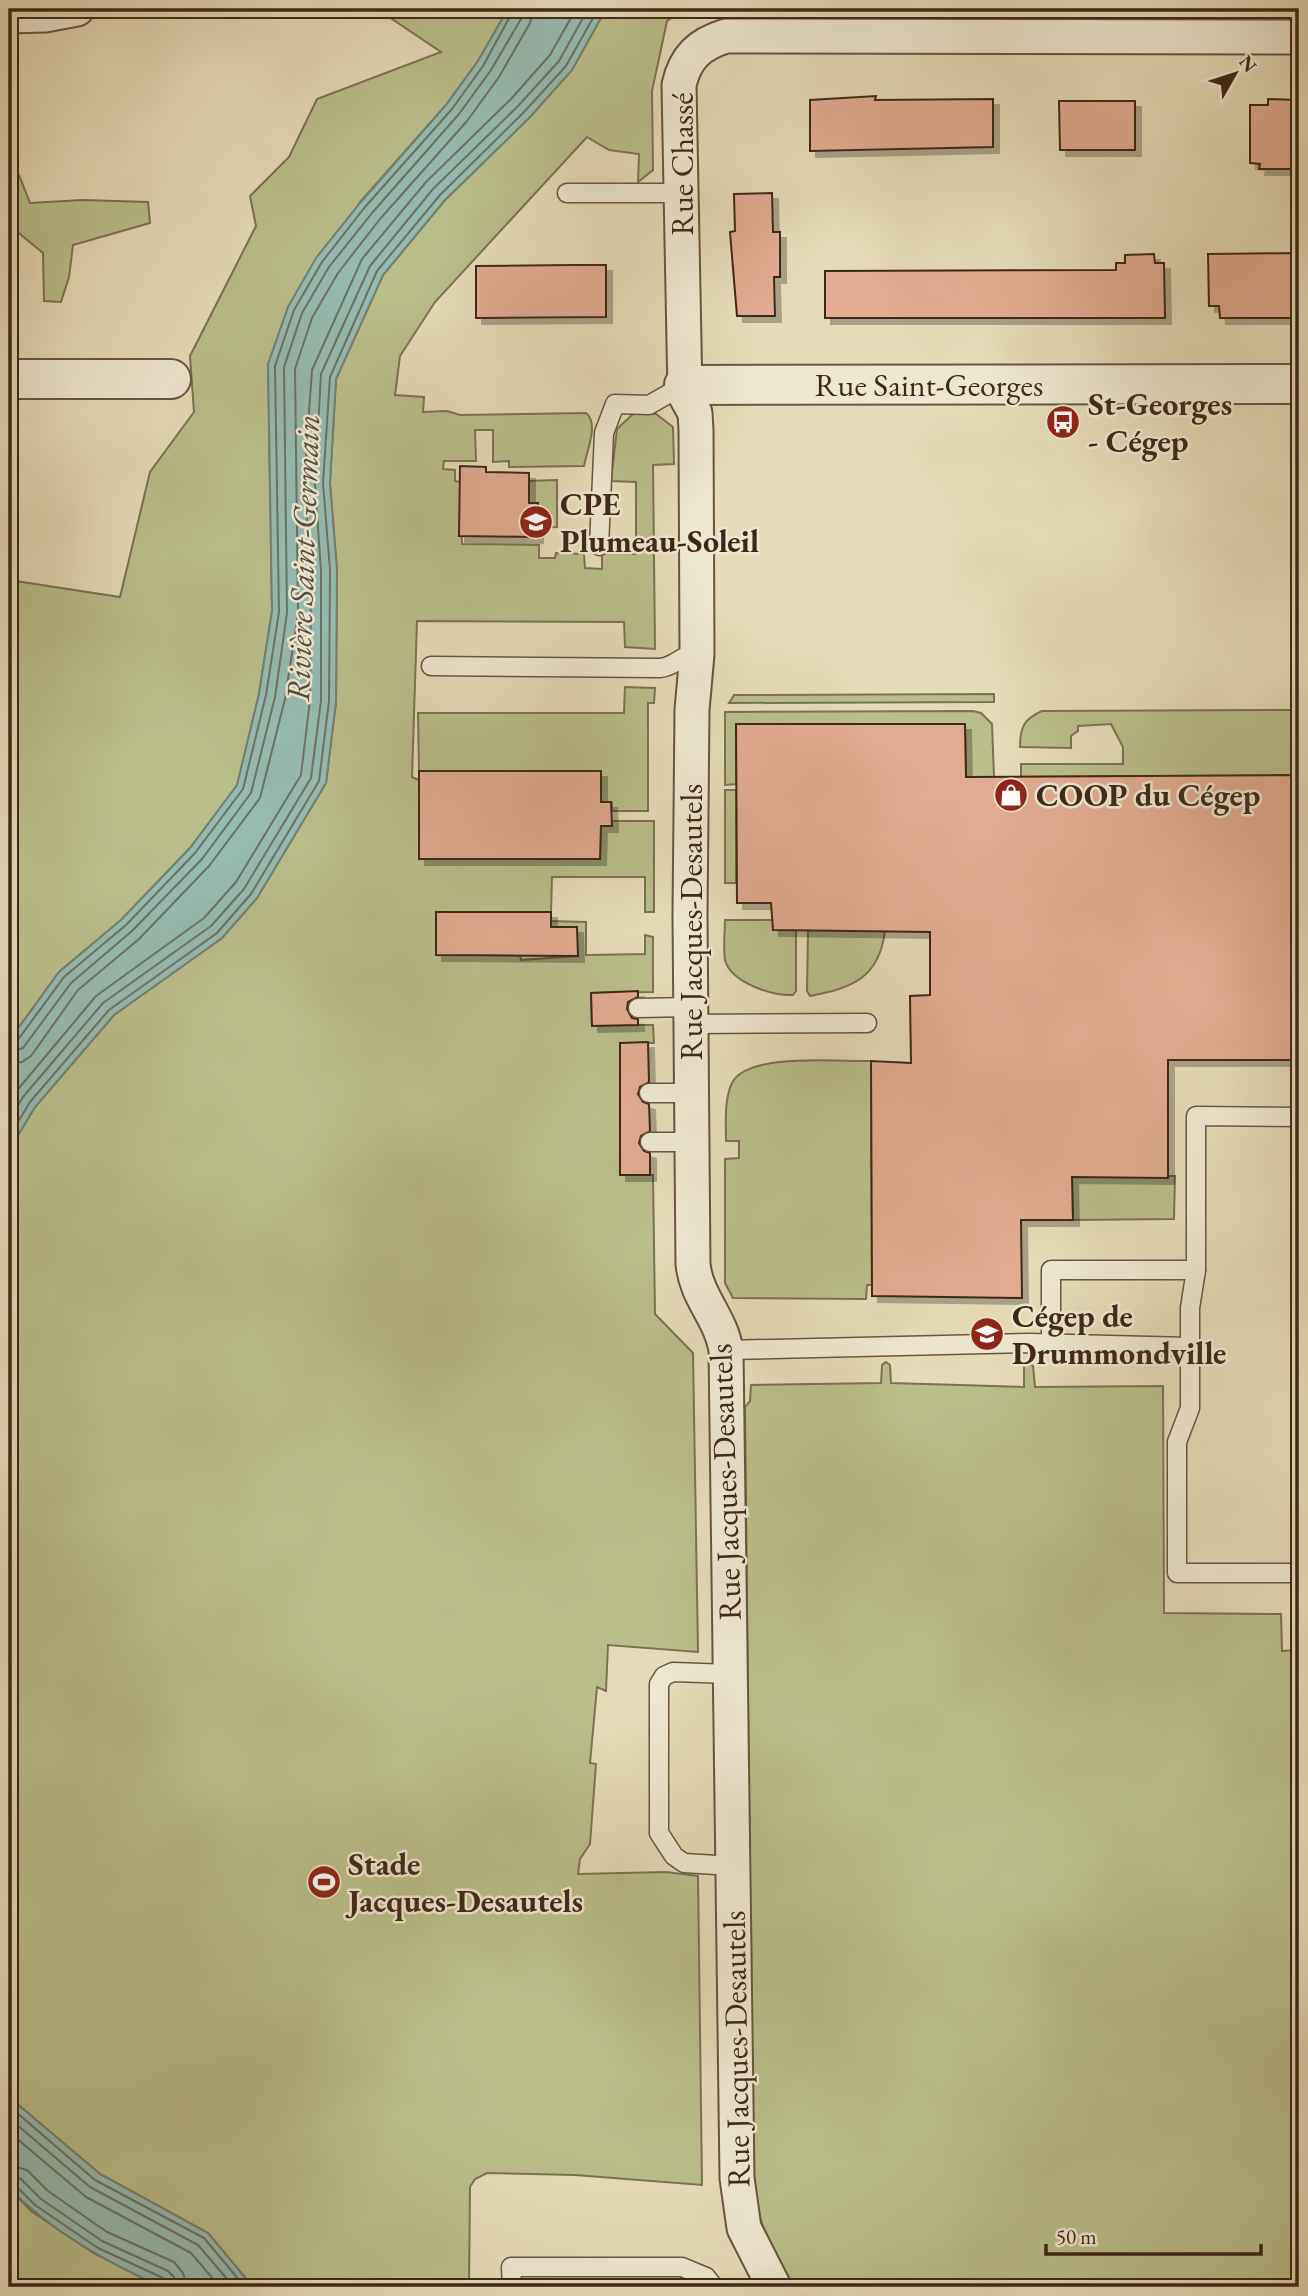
<svg xmlns="http://www.w3.org/2000/svg" width="1308" height="2296" viewBox="0 0 1308 2296" font-family="'EB Garamond',serif">
  <defs>
    <filter id="shadow"><feDropShadow dx="6" dy="6" stdDeviation="0" flood-color="#0004"/></filter>
  </defs>
  <rect width="100%" height="100%" fill="#e6dbb8"/>
  <filter id="stains"><feTurbulence type="fractalNoise" baseFrequency=".00286" numOctaves="4"/><feColorMatrix values="0 0 0 0 .2 0 0 0 0 .09 0 0 0 0 .02 0 0 0 .5 -.17"/></filter>
  <radialGradient id="worn" r=".72"><stop offset=".6" stop-color="#630" stop-opacity="0"/><stop offset="1" stop-color="#630" stop-opacity=".3"/></radialGradient>
  <g fill="#babe8b" stroke="#7c7252" stroke-width="2">
    <path d="M 351,9 L 508,9 L 478,61 L 446,105 L 360,202 L 268,364 L 272,611 L 259,694 L 237,786 L 190,848 L 121,920 L 59,972 L 9,1041 L 9,580 L 120,597 L 150,472 L 194,412 L 190,356 L 256,226 L 250,196 L 289,157 L 317,99 L 441,52 L 383,13 L 357,14 Z"/>
    <path d="M 606,9 L 685,9 L 667,21 L 652,91 L 653,170 L 638,182 L 639,154 L 609,150 L 587,137 L 435,302 L 400,356 L 395,395 L 424,397 L 423,412 L 447,411 L 460,415 L 586,413 C 599,423 587,450 584,466 L 509,467 L 509,461 L 493,462 L 493,430 L 475,430 L 476,461 L 444,461 L 443,469 L 455,470 L 455,481 L 460,482 L 462,544 L 539,545 L 539,558 L 555,558 L 556,553 L 584,554 L 585,568 L 602,569 L 602,554 L 636,554 L 636,482 L 611,481 L 617,429 L 633,414 L 656,414 L 673,427 L 674,464 L 653,465 L 655,649 L 625,647 L 624,622 L 417,621 L 412,777 L 600,859 L 601,826 L 611,826 L 612,821 L 654,821 L 654,912 L 645,912 L 645,877 L 552,877 L 551,912 L 437,912 L 436,954 L 520,955 L 521,960 L 577,956 L 577,927 L 551,927 L 550,921 L 586,922 L 586,955 L 645,954 L 645,935 L 653,937 L 653,992 L 591,993 L 592,1025 L 653,1025 L 654,1043 L 620,1043 L 620,1175 L 653,1175 L 655,1314 L 693,1353 L 698,1652 L 608,1645 L 606,1691 L 597,1687 L 590,1763 L 596,1764 L 590,1844 L 580,1859 L 578,1874 L 666,1872 L 698,1876 L 702,2185 L 575,2175 L 487,2173 L 475,2179 L 470,2187 L 469,2287 L 253,2287 L 208,2233 L 100,2174 L 9,2097 L 9,1150 L 35,1107 L 114,1015 L 222,938 L 257,898 L 326,783 L 336,702 L 337,570 L 330,483 L 336,379 L 383,275 L 445,200 L 530,117 L 572,70 Z"/>
    <path d="M 9,162 L 19,175 L 30,203 L 82,200 L 148,202 L 150,223 L 73,245 L 69,277 L 61,302 L 44,301 L 43,253 L 9,225 Z"/>
    <path d="M 557,480 L 557,527 L 537,528 L 538,503 L 529,503 L 529,481 Z"/>
    <path d="M 625,687 L 655,688 L 654,703 L 648,703 L 648,811 L 612,811 L 612,802 L 601,802 L 601,771 L 419,771 L 418,713 L 624,713 Z"/>
    <path d="M 994,694 L 994,702 L 729,703 L 734,695 Z"/>
    <path d="M 1299,710 L 1299,775 L 1021,777 L 1021,764 L 1123,764 L 1123,747 L 1111,724 L 1078,726 L 1078,731 L 1071,736 L 1071,748 L 1020,747 C 1020,727 1024,719 1042,711 Z"/>
    <path d="M 973,711 L 981,713 L 992,724 L 994,777 L 966,777 L 965,724 L 736,724 L 736,784 L 725,785 L 725,712 Z"/>
    <rect x="725" y="790" width="11" height="93"/>
    <path d="M 725,920 L 773,920 L 796,930 L 796,991 L 793,995 C 773,996 731,983 725,960 C 723,948 725,932 725,920 Z"/>
    <path d="M 808,930 L 885,931 C 879,979 851,988 810,996 L 807,991 Z"/>
    <path d="M 871,1061 L 872,1285 L 867,1285 L 866,1299 L 733,1298 L 725,1283 L 725,1159 L 739,1158 L 739,1141 L 726,1141 C 726,1123 724,1100 732,1083 C 748,1052 840,1062 871,1061 Z"/>
    <path d="M 1168,1176 L 1175,1176 L 1174,1219 L 1073,1220 L 1072,1177 Z"/>
    <path d="M 886,1362 L 890,1365 L 891,1383 L 1024,1387 L 1024,1365 L 1027,1362 L 1033,1366 L 1035,1387 L 1163,1386 L 1164,1613 L 1281,1614 L 1282,1651 L 1297,1650 L 1296,1614 L 1299,1613 L 1299,2287 L 795,2287 C 771,2250 759,2227 753,2183 L 745,1407 L 750,1401 L 751,1385 L 881,1383 L 882,1365 Z"/>
    <path d="M 9,2188 L 31,2211 L 95,2254 L 163,2287 L 9,2287 Z"/>
  </g>
  <g fill="#96bbb1" stroke="#738074" stroke-width="2">
    <path d="M 508,9 L 606,9 L 572,70 L 530,117 L 445,200 L 383,275 L 336,379 L 330,483 L 337,570 L 336,702 L 326,783 L 257,898 L 222,938 L 114,1015 L 35,1107 L 9,1150 L 9,1041 L 59,972 L 121,920 L 190,848 L 237,785 L 259,694 L 272,611 L 268,364 L 288,307 L 316,258 L 360,203 L 446,105 L 478,61 Z"/>
    <path d="M 9,2097 L 100,2174 L 208,2233 L 253,2287 C 236,2287 173,2292 162,2287 C 106,2262 52,2232 9,2188 Z"/>
  </g>
  <g fill="none" stroke-linecap="round" stroke-linejoin="round">
    <g stroke="#6a7164" stroke-width="2">
      <path d="M 9,1045 L 17,1041 L 64,977 L 126,925 L 195,853 L 243,789 L 266,695 L 279,612 L 275,366 L 294,310 L 322,262 L 365,207 L 452,109 L 483,66 L 514,9"/>
      <path d="M 9,1053 L 23,1048 L 71,983 L 132,931 L 202,859 L 251,793 L 275,697 L 287,613 L 284,367 L 302,313 L 329,267 L 372,213 L 459,114 L 491,70 L 521,19 L 523,9"/>
      <path d="M 9,1064 L 22,1062 L 31,1056 L 78,990 L 139,939 L 209,866 L 260,798 L 285,699 L 298,614 L 295,369 L 312,318 L 338,273 L 380,219 L 467,121 L 499,77 L 530,23 L 533,9"/>
      <path d="M 9,1100 L 96,996 L 204,918 L 236,882 L 301,775 L 310,700 L 311,571 L 304,483 L 312,370 L 362,259 L 426,182 L 511,99 L 550,55 L 576,9"/>
      <path d="M 9,1120 L 23,1097 L 103,1003 L 211,926 L 244,889 L 311,778 L 321,701 L 321,571 L 315,483 L 321,374 L 370,266 L 433,189 L 518,106 L 559,61 L 588,9"/>
      <path d="M 9,1137 L 30,1102 L 109,1010 L 217,933 L 251,894 L 319,781 L 329,701 L 330,570 L 323,483 L 330,377 L 377,271 L 440,195 L 524,112 L 566,66 L 598,9"/>
      <path d="M 9,2106 L 95,2180 L 204,2238 L 245,2287"/>
      <path d="M 9,2118 L 90,2187 L 198,2245 L 234,2287"/>
      <path d="M 9,2132 L 86,2197 L 191,2253 L 220,2287"/>
      <path d="M 9,2165 L 27,2170 L 48,2191 L 107,2232 L 174,2262 L 183,2273 L 187,2287"/>
      <path d="M 9,2175 L 21,2179 L 41,2199 L 102,2241 L 168,2271 L 174,2277 L 176,2287"/>
      <path d="M 9,2184 L 16,2186 L 35,2205 L 98,2248 L 163,2278 L 167,2287"/>
    </g>
  </g>
  <g fill="#e1ab91" stroke="#3f2718" stroke-width="2" filter="url(#shadow)">
    <path d="M 876,96 L 875,100 L 993,99 L 993,147 L 810,151 L 810,100 Z"/>
    <path d="M 1268,99 L 1299,100 L 1299,169 L 1259,169 L 1260,164 L 1250,163 L 1250,105 L 1268,105 Z"/>
    <path d="M 1059,101 L 1135,101 L 1135,150 L 1060,150 Z"/>
    <path d="M 772,193 L 773,232 L 780,232 L 780,277 L 774,277 L 775,316 L 737,316 L 730,232 L 735,231 L 734,194 Z"/>
    <path d="M 1299,253 L 1299,318 L 1220,318 L 1219,306 L 1209,306 L 1208,254 Z"/>
    <path d="M 1154,254 L 1155,263 L 1164,263 L 1165,318 L 825,318 L 825,271 L 1116,270 L 1116,263 L 1125,263 L 1125,255 Z"/>
    <path d="M 574,265 L 606,265 L 606,317 L 476,318 L 476,266 Z"/>
    <path d="M 460,466 L 486,467 L 486,472 L 529,473 L 529,503 L 538,503 L 537,537 L 459,536 Z"/>
    <path d="M 736,724 L 965,724 L 966,777 L 1299,775 L 1299,1060 L 1168,1060 L 1168,1178 L 1072,1177 L 1073,1220 L 1021,1220 L 1022,1298 L 872,1296 L 871,1061 L 911,1063 L 910,996 L 930,995 L 930,932 L 773,930 L 771,903 L 737,903 Z"/>
    <path d="M 419,771 L 601,771 L 601,802 L 611,802 L 612,826 L 601,826 L 600,859 L 419,859 Z"/>
    <path d="M 436,912 L 551,912 L 551,927 L 577,927 L 578,956 L 436,955 Z"/>
    <path d="M 638,991 L 638,997 L 628,1002 L 627,1009 L 632,1018 L 638,1019 L 638,1025 L 592,1026 L 591,993 Z"/>
    <path d="M 648,1042 L 649,1082 L 640,1087 L 638,1094 L 643,1102 L 649,1104 L 650,1131 L 641,1136 L 639,1143 L 644,1151 L 650,1153 L 650,1175 L 620,1175 L 620,1043 Z"/>
  </g>
  <g fill="none" stroke-linecap="round" stroke-linejoin="round">
    <g stroke="#695440" stroke-width="21">
      <g id="service">
        <path d="M 567,193 L 681,193"/>
        <path d="M 599,546 L 604,433 L 615,404 L 649,405 L 684,385"/>
        <path d="M 431,666 L 660,668 C 675,667 682,654 697,654"/>
        <path d="M 638,1008 L 690,1007"/>
        <path d="M 690,1024 L 867,1023"/>
        <path d="M 649,1093 L 691,1093"/>
        <path d="M 1299,1117 L 1196,1116 L 1196,1270 L 1190,1308 L 1190,1408 L 1177,1442 L 1177,1573 L 1299,1573"/>
        <path d="M 650,1142 L 691,1142"/>
        <path d="M 1051,1344 L 1051,1270 L 1196,1270"/>
        <path d="M 726,1350 L 1030,1343 L 1189,1347"/>
        <path d="M 730,1674 L 673,1672 L 664,1676 L 659,1684 L 659,1833 L 674,1856 L 684,1863 L 733,1866"/>
        <path d="M 512,2287 L 511,2267 L 682,2267 L 706,2277 L 714,2287"/>
      </g>
    </g>
    <g stroke="#695440" stroke-width="37">
      <g id="minor">
        <path d="M 9,16 L 45,15 L 77,9"/>
        <path d="M 774,2287 L 744,2228 L 737,2178 L 726,1350 C 721,1318 696,1297 693,1264 L 690,916 L 692,710 L 697,654 L 696,430 L 695,413 L 685,395 L 679,85 C 685,58 699,44 726,36 L 1299,37"/>
      </g>
    </g>
    <g stroke="#695440" stroke-width="42">
      <g id="tertiary">
        <path d="M 9,379 L 171,379"/>
        <path d="M 684,385 L 1299,384"/>
      </g>
    </g>
    <use href="#service" stroke="#efe8d1" stroke-width="18"/>
    <use href="#minor" stroke="#efe8d1" stroke-width="33"/>
    <use href="#tertiary" stroke="#efe8d1" stroke-width="38"/>
  </g>
  <defs>
    <g id="bus-disc" transform="scale(1.75)"><circle r="9.5" fill="#8f2418" stroke="#efe8d1"/><path d="M-5-6H5V4H4V6H2V4H-2V6H-4V4H-5ZM-3.5-4V0h7V-4ZM-3.5 1.2v1.5H-2V1.2ZM2 1.2v1.5H3.5V1.2Z" fill="#fff"/></g>
    <g id="school-disc" transform="scale(1.75)"><circle r="9.5" fill="#8f2418" stroke="#efe8d1"/><path d="M0-5L7-2L0 1L-7-2ZM-4 1L0 2.5L4 1V4Q0 6-4 4Z" fill="#fff"/></g>
    <g id="shop-disc" transform="scale(1.75)"><circle r="9.5" fill="#8f2418" stroke="#efe8d1"/><path d="M-5-2.5h2.3a2.7 3.5 0 0 1 5.4 0H5L5.5 6h-11ZM-1.5-2.5h3a1.5 2.3 0 0 0-3 0Z" fill="#fff"/></g>
    <g id="university-disc" transform="scale(1.75)"><circle r="9.5" fill="#8f2418" stroke="#efe8d1"/><path d="M0-5L7-2L0 1L-7-2ZM-4 1L0 2.5L4 1V4Q0 6-4 4Z" fill="#fff"/></g>
    <g id="stadium-disc" transform="scale(1.75)"><circle r="9.5" fill="#8f2418" stroke="#efe8d1"/><path d="M0-5a6.5 5 0 1 0 0 10a6.5 5 0 1 0 0-10ZM-3.5-1.8h7v3.6h-7Z" fill="#fff"/></g>
  </defs>
  <g fill-rule="evenodd">
    <use href="#bus-disc" x="1063" y="422"/>
    <use href="#school-disc" x="536" y="522"/>
    <use href="#shop-disc" x="1011" y="795"/>
    <use href="#university-disc" x="987" y="1334"/>
    <use href="#stadium-disc" x="324" y="1882"/>
  </g>
  <g text-anchor="middle" stroke-width="5" stroke-linejoin="round" paint-order="stroke">
    <g font-size="32" fill="#3f2718" stroke="#efe8d1">
      <text transform="translate(682 164) rotate(-90)" y="11">Rue Chassé</text>
      <text x="929" y="396">Rue Saint-Georges</text>
      <text transform="translate(691 922) rotate(-90)" y="11">Rue Jacques-Desautels</text>
      <text transform="translate(725 1482) rotate(-92)" y="11">Rue Jacques-Desautels</text>
      <text transform="translate(736 2049) rotate(-91)" y="11">Rue Jacques-Desautels</text>
    </g>
    <g font-size="32" font-weight="bold" fill="#3f2718" stroke="#efe8d1" text-anchor="start">
      <text x="1088" y="415">St-Georges<tspan x="1088" dy="37">- Cégep</tspan></text>
      <text x="560" y="515">CPE<tspan x="560" dy="37">Plumeau-Soleil</tspan></text>
      <text x="1036" y="806">COOP du Cégep</text>
      <text x="1012" y="1327">Cégep de<tspan x="1012" dy="37">Drummondville</tspan></text>
      <text x="348" y="1875">Stade<tspan x="348" dy="37">Jacques-Desautels</tspan></text>
    </g>
    <g font-size="33" font-style="italic" fill="#554c3e" stroke="#efe8d1">
      <text transform="translate(302 558) rotate(-88)" y="12">Rivière Saint-Germain</text>
    </g>
  </g>
  <rect width="1308" height="2296" fill="none" stroke="#e6dbb8" stroke-width="35"/>
  <rect x="10" y="10" width="1287" height="2275" fill="none" stroke="#3f2718" stroke-width="3.5"/>
  <rect x="18" y="18" width="1273" height="2261" fill="none" stroke="#3f2718" stroke-width="2"/>
  <g transform="translate(1235 74) rotate(51)" stroke="#efe8d1" stroke-width="5" paint-order="stroke">
  <path d="M0-5L12 26L0 18L-12 26Z" fill="#3f2718"/>
  <text y="-10" font-size="19" font-weight="bold" text-anchor="middle" fill="#3f2718">N</text>
  </g>
  <path d="M1046 2244v10h215v-10" fill="none" stroke="#3f2718" stroke-width="3.5"/>
  <text x="1056" y="2244" font-size="21" fill="#3f2718" stroke="#efe8d1" stroke-width="5" paint-order="stroke">50 m</text>
  <rect width="100%" height="100%" filter="url(#stains)"/>
  <rect width="100%" height="100%" fill="url(#worn)"/>
</svg>
